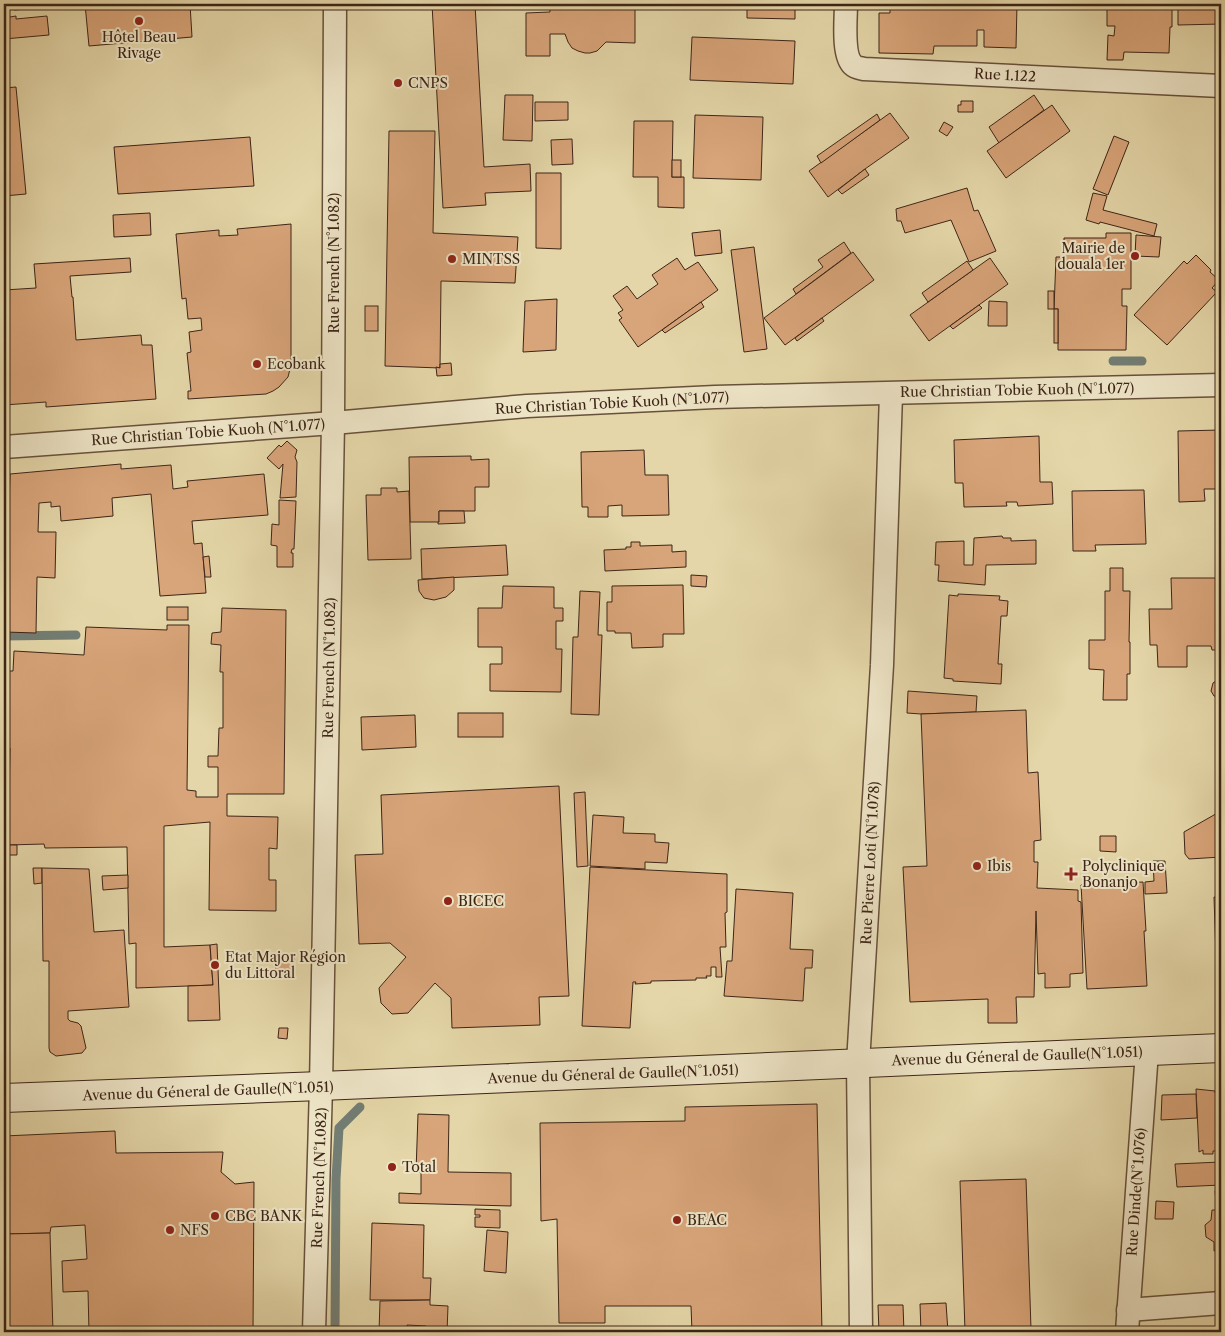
<svg xmlns="http://www.w3.org/2000/svg" width="1225" height="1336" viewBox="0 0 1225 1336" font-family="'Libre Caslon Text',serif">
  <rect width="100%" height="100%" fill="#e4d6a8"/>
  <filter id="stains"><feTurbulence type="fractalNoise" baseFrequency=".004" numOctaves="4"/><feColorMatrix values="0 0 0 0 .2 0 0 0 0 .09 0 0 0 0 .02 0 0 0 .5 -.17"/></filter>
  <radialGradient id="worn" r=".72"><stop offset=".6" stop-color="#630" stop-opacity="0"/><stop offset="1" stop-color="#630" stop-opacity=".3"/></radialGradient>
  <g fill="none" stroke-linecap="round" stroke-linejoin="round">
    <g stroke="#737d73" stroke-width="9">
      <path d="M 1113,361 L 1142,361"/>
      <path d="M 4,636 L 76,635"/>
      <path d="M 335,1332 L 336,1179 L 339,1128 L 360,1107"/>
    </g>
  </g>
  <g fill="#d8a479" stroke="#3d2517">
    <path d="M 14,4 L 77,4 L 78,5 L 14,10 Z"/>
    <path d="M 85,4 L 193,4 L 190,4 L 192,37 L 89,46 Z"/>
    <path d="M 432,4 L 475,4 L 484,167 L 530,164 L 531,191 L 485,193 L 486,205 L 443,208 Z"/>
    <path d="M 550,4 L 632,4 L 632,6 L 635,6 L 635,43 L 606,42 L 597,51 L 590,53 L 585,53 L 578,51 L 572,48 L 568,42 L 565,34 L 550,34 L 550,56 L 526,56 L 526,13 L 550,12 Z"/>
    <path d="M 747,4 L 795,4 L 795,19 L 747,18 Z"/>
    <path d="M 890,4 L 1017,4 L 1016,48 L 984,47 L 984,30 L 977,30 L 977,46 L 934,46 L 933,54 L 879,53 L 879,13 L 890,13 Z"/>
    <path d="M 1107,4 L 1172,4 L 1172,27 L 1170,27 L 1169,53 L 1124,52 L 1123,60 L 1107,60 L 1108,35 L 1114,36 L 1115,26 L 1107,26 Z"/>
    <path d="M 1178,4 L 1221,4 L 1221,24 L 1178,25 Z"/>
    <path d="M 16,16 L 16,19 L 47,16 L 49,35 L 4,39 L 4,18 Z"/>
    <path d="M 692,37 L 795,41 L 793,84 L 690,80 Z"/>
    <path d="M 16,87 L 26,194 L 4,196 L 4,88 Z"/>
    <path d="M 505,95 L 533,95 L 532,141 L 503,140 Z"/>
    <path d="M 1034,95 L 1044,110 L 999,143 L 989,127 Z"/>
    <path d="M 961,101 L 973,101 L 973,112 L 958,112 L 958,105 L 961,105 Z"/>
    <path d="M 535,102 L 568,102 L 568,120 L 535,121 Z"/>
    <path d="M 1052,105 L 1070,131 L 1006,178 L 987,151 Z"/>
    <path d="M 890,113 L 909,138 L 865,169 L 828,197 L 809,171 Z"/>
    <path d="M 877,114 L 880,120 L 821,163 L 817,156 Z"/>
    <path d="M 695,115 L 763,117 L 761,180 L 693,178 Z"/>
    <path d="M 634,121 L 673,121 L 672,177 L 684,177 L 684,208 L 658,207 L 658,177 L 633,177 Z"/>
    <path d="M 944,122 L 953,127 L 947,136 L 939,131 Z"/>
    <path d="M 389,131 L 435,131 L 433,233 L 518,237 L 515,283 L 441,281 L 440,368 L 385,366 Z"/>
    <path d="M 1114,136 L 1129,142 L 1108,195 L 1093,189 Z"/>
    <path d="M 250,137 L 254,186 L 118,194 L 114,147 Z"/>
    <path d="M 572,139 L 573,164 L 552,165 L 551,140 Z"/>
    <rect x="672" y="160" width="9" height="17"/>
    <path d="M 865,169 L 869,175 L 842,194 L 838,190 Z"/>
    <path d="M 536,173 L 561,173 L 561,249 L 536,248 Z"/>
    <path d="M 967,188 L 974,211 L 978,210 L 996,251 L 969,262 L 951,220 L 905,233 L 901,221 L 897,221 L 896,209 Z"/>
    <path d="M 1093,193 L 1107,196 L 1103,210 L 1157,224 L 1154,236 L 1100,222 L 1099,224 L 1086,220 Z"/>
    <path d="M 150,213 L 151,235 L 114,237 L 113,215 Z"/>
    <path d="M 291,224 L 291,365 L 288,377 L 279,387 L 273,391 L 266,394 L 188,399 L 188,391 L 191,391 L 187,353 L 191,352 L 189,332 L 202,330 L 201,318 L 188,319 L 186,298 L 182,299 L 176,234 L 219,230 L 219,236 L 238,235 L 237,229 Z"/>
    <path d="M 720,230 L 722,253 L 695,256 L 692,233 Z"/>
    <path d="M 1106,233 L 1131,233 L 1131,289 L 1122,289 L 1122,306 L 1127,306 L 1126,350 L 1058,350 L 1058,309 L 1054,309 L 1056,257 L 1064,257 L 1064,238 L 1106,238 Z"/>
    <path d="M 1136,235 L 1161,237 L 1159,257 L 1135,256 Z"/>
    <path d="M 844,242 L 851,253 L 796,294 L 793,289 L 823,267 L 818,260 Z"/>
    <path d="M 754,247 L 767,349 L 744,352 L 731,250 Z"/>
    <path d="M 853,252 L 874,280 L 785,345 L 764,318 Z"/>
    <path d="M 1196,255 L 1211,270 L 1210,272 L 1219,280 L 1212,288 L 1217,292 L 1167,345 L 1134,315 L 1184,261 L 1187,264 Z"/>
    <path d="M 130,258 L 131,272 L 70,276 L 72,297 L 73,297 L 76,340 L 141,335 L 142,345 L 152,345 L 156,399 L 46,407 L 46,402 L 4,405 L 4,290 L 36,288 L 34,264 Z"/>
    <path d="M 677,258 L 685,270 L 698,262 L 718,290 L 638,347 L 619,320 L 622,318 L 618,313 L 623,310 L 613,296 L 627,286 L 637,299 L 658,284 L 652,275 Z"/>
    <path d="M 990,258 L 1008,284 L 929,341 L 910,315 Z"/>
    <path d="M 967,261 L 973,270 L 928,302 L 922,293 Z"/>
    <rect x="1048" y="291" width="6" height="18"/>
    <path d="M 557,299 L 556,350 L 523,352 L 525,301 Z"/>
    <path d="M 989,301 L 1007,302 L 1007,326 L 988,326 Z"/>
    <path d="M 701,302 L 704,307 L 665,333 L 662,330 Z"/>
    <path d="M 979,305 L 982,308 L 953,329 L 950,326 Z"/>
    <rect x="365" y="306" width="13" height="25"/>
    <rect x="1054" y="309" width="4" height="34"/>
    <path d="M 822,318 L 824,321 L 797,341 L 795,338 Z"/>
    <path d="M 451,363 L 452,375 L 437,376 L 436,367 L 440,368 L 440,364 Z"/>
    <path d="M 1221,430 L 1221,489 L 1204,489 L 1205,501 L 1179,502 L 1178,431 Z"/>
    <path d="M 1039,436 L 1040,482 L 1052,482 L 1053,504 L 1018,506 L 1017,502 L 1006,502 L 1007,506 L 964,507 L 963,483 L 955,483 L 954,440 Z"/>
    <path d="M 287,441 L 297,450 L 295,457 L 297,462 L 296,497 L 280,498 L 283,464 L 279,469 L 267,458 L 279,445 L 281,447 Z"/>
    <path d="M 644,450 L 645,475 L 668,475 L 669,515 L 622,516 L 622,505 L 608,506 L 608,517 L 588,517 L 588,507 L 582,507 L 581,452 Z"/>
    <path d="M 471,456 L 471,460 L 489,459 L 489,487 L 475,487 L 475,511 L 439,511 L 439,522 L 410,522 L 409,457 Z"/>
    <path d="M 121,464 L 121,469 L 171,465 L 173,489 L 188,487 L 187,481 L 264,474 L 268,515 L 192,521 L 194,544 L 202,543 L 206,593 L 160,596 L 151,494 L 112,498 L 113,516 L 61,521 L 60,506 L 51,507 L 51,502 L 39,503 L 38,532 L 56,532 L 55,578 L 37,577 L 36,633 L 5,632 L 10,474 Z"/>
    <path d="M 381,488 L 397,488 L 397,492 L 409,491 L 411,559 L 368,560 L 366,495 L 381,495 Z"/>
    <path d="M 1144,490 L 1146,544 L 1095,545 L 1096,551 L 1073,551 L 1072,491 Z"/>
    <path d="M 279,500 L 296,501 L 294,549 L 292,549 L 291,553 L 293,553 L 293,567 L 277,567 L 277,546 L 271,545 L 272,524 L 279,525 Z"/>
    <path d="M 439,511 L 464,511 L 465,523 L 438,524 L 438,522 L 439,522 Z"/>
    <path d="M 1002,536 L 1003,538 L 1011,538 L 1011,541 L 1036,540 L 1036,564 L 986,565 L 985,585 L 938,581 L 939,565 L 935,565 L 936,542 L 964,541 L 964,565 L 973,565 L 974,538 Z"/>
    <path d="M 631,542 L 640,542 L 640,546 L 672,545 L 672,552 L 686,551 L 686,567 L 605,571 L 604,550 L 626,549 L 626,547 L 631,547 Z"/>
    <path d="M 506,545 L 508,575 L 422,579 L 421,549 Z"/>
    <path d="M 209,556 L 211,577 L 205,577 L 203,557 Z"/>
    <path d="M 1110,568 L 1123,568 L 1123,591 L 1130,591 L 1129,642 L 1130,642 L 1130,674 L 1127,674 L 1127,700 L 1103,700 L 1104,670 L 1089,669 L 1089,640 L 1105,640 L 1105,591 L 1110,591 Z"/>
    <path d="M 691,575 L 707,576 L 706,587 L 691,586 Z"/>
    <path d="M 454,577 L 454,590 L 446,597 L 434,600 L 424,598 L 419,591 L 418,580 Z"/>
    <path d="M 1171,578 L 1221,578 L 1221,650 L 1212,650 L 1211,646 L 1187,646 L 1187,667 L 1158,667 L 1157,645 L 1150,645 L 1149,609 L 1172,609 Z"/>
    <path d="M 683,585 L 684,634 L 663,634 L 663,647 L 632,648 L 631,633 L 615,633 L 615,631 L 607,631 L 607,602 L 612,602 L 612,586 Z"/>
    <path d="M 503,586 L 554,587 L 554,608 L 563,608 L 563,621 L 556,621 L 556,649 L 562,649 L 561,692 L 490,691 L 490,664 L 502,664 L 502,647 L 478,647 L 478,608 L 502,608 Z"/>
    <path d="M 580,591 L 600,592 L 598,635 L 602,635 L 599,715 L 571,714 L 573,637 L 578,637 Z"/>
    <path d="M 958,594 L 1000,596 L 999,600 L 1008,601 L 1007,616 L 1001,616 L 998,664 L 1002,664 L 1001,684 L 953,681 L 953,679 L 944,678 L 949,595 L 958,596 Z"/>
    <rect x="167" y="607" width="21" height="13"/>
    <path d="M 222,608 L 286,610 L 284,794 L 227,794 L 227,816 L 278,817 L 277,849 L 269,848 L 269,880 L 276,880 L 276,911 L 209,910 L 210,822 L 164,826 L 164,947 L 210,945 L 213,985 L 136,988 L 136,943 L 129,944 L 127,847 L 45,848 L 44,844 L 8,845 L 10,748 L 4,748 L 4,671 L 13,671 L 14,651 L 84,655 L 86,627 L 167,630 L 167,625 L 189,625 L 187,790 L 196,791 L 196,797 L 218,797 L 218,767 L 208,767 L 208,756 L 218,756 L 219,728 L 223,728 L 223,672 L 220,672 L 221,645 L 211,644 L 212,633 L 221,632 Z"/>
    <path d="M 1219,679 L 1221,680 L 1221,698 L 1214,696 L 1211,691 L 1213,683 Z"/>
    <path d="M 908,691 L 977,696 L 976,712 L 921,714 L 907,713 Z"/>
    <path d="M 1026,710 L 1028,773 L 1038,772 L 1041,840 L 1034,841 L 1034,862 L 1038,862 L 1037,888 L 1078,890 L 1078,901 L 1081,902 L 1083,973 L 1070,974 L 1070,987 L 1045,988 L 1045,973 L 1038,974 L 1036,911 L 1034,997 L 1016,997 L 1017,1023 L 988,1023 L 988,999 L 910,1002 L 903,867 L 927,866 L 921,714 Z"/>
    <rect x="458" y="713" width="45" height="24"/>
    <path d="M 415,715 L 416,747 L 362,750 L 361,717 Z"/>
    <path d="M 559,786 L 569,996 L 539,997 L 540,1025 L 452,1028 L 451,998 L 435,983 L 408,1013 L 392,1014 L 381,1003 L 379,988 L 406,957 L 390,943 L 359,944 L 355,855 L 383,854 L 381,795 Z"/>
    <path d="M 585,792 L 588,866 L 577,867 L 574,793 Z"/>
    <path d="M 1221,811 L 1221,857 L 1189,859 L 1185,854 L 1184,832 Z"/>
    <path d="M 593,815 L 624,817 L 623,833 L 655,834 L 655,842 L 669,843 L 667,863 L 645,862 L 645,869 L 590,866 Z"/>
    <path d="M 1100,836 L 1116,836 L 1116,852 L 1100,851 Z"/>
    <path d="M 4,839 L 8,839 L 8,845 L 17,845 L 17,855 L 4,855 Z"/>
    <path d="M 1153,861 L 1165,861 L 1167,893 L 1145,894 L 1145,882 L 1154,881 Z"/>
    <path d="M 590,867 L 727,874 L 727,912 L 725,913 L 726,947 L 720,947 L 722,977 L 716,977 L 716,967 L 711,967 L 711,976 L 706,976 L 707,978 L 696,978 L 696,980 L 651,981 L 651,983 L 635,984 L 636,982 L 633,982 L 630,1028 L 582,1026 Z"/>
    <path d="M 33,868 L 42,868 L 42,883 L 34,884 Z"/>
    <path d="M 42,868 L 89,869 L 94,932 L 124,930 L 129,1007 L 68,1011 L 68,1019 L 70,1021 L 78,1023 L 81,1026 L 86,1048 L 82,1053 L 56,1056 L 50,1052 L 49,1048 L 49,961 L 43,961 Z"/>
    <path d="M 128,875 L 128,888 L 103,890 L 102,876 Z"/>
    <path d="M 1143,882 L 1146,931 L 1144,931 L 1147,986 L 1087,989 L 1081,885 Z"/>
    <path d="M 736,889 L 793,893 L 790,949 L 813,950 L 812,968 L 805,968 L 803,1001 L 724,996 L 727,961 L 732,961 Z"/>
    <path d="M 1214,897 L 1221,897 L 1221,987 L 1217,987 Z"/>
    <path d="M 217,944 L 220,1020 L 188,1021 L 188,986 L 213,985 L 210,945 Z"/>
    <path d="M 277,956 L 294,958 L 293,974 L 275,972 Z"/>
    <path d="M 279,1028 L 288,1028 L 287,1039 L 278,1038 Z"/>
    <path d="M 1196,1089 L 1215,1091 L 1215,1093 L 1221,1093 L 1221,1149 L 1219,1149 L 1219,1151 L 1213,1151 L 1213,1154 L 1203,1154 L 1203,1150 L 1199,1152 Z"/>
    <path d="M 1196,1094 L 1197,1118 L 1161,1120 L 1162,1095 Z"/>
    <path d="M 817,1104 L 822,1332 L 692,1332 L 691,1306 L 605,1306 L 605,1323 L 559,1323 L 557,1219 L 541,1221 L 540,1123 L 685,1121 L 685,1107 Z"/>
    <path d="M 418,1114 L 449,1115 L 448,1172 L 511,1173 L 511,1206 L 399,1203 L 399,1193 L 421,1194 L 421,1172 L 416,1172 Z"/>
    <path d="M 115,1131 L 116,1153 L 223,1152 L 221,1172 L 235,1184 L 254,1182 L 253,1332 L 89,1332 L 88,1291 L 63,1292 L 62,1261 L 87,1259 L 85,1225 L 51,1227 L 50,1233 L 4,1234 L 4,1136 Z"/>
    <path d="M 1221,1162 L 1221,1185 L 1177,1187 L 1175,1164 Z"/>
    <path d="M 1026,1179 L 1031,1329 L 965,1331 L 960,1181 Z"/>
    <path d="M 1215,1191 L 1221,1191 L 1221,1250 L 1214,1251 L 1214,1242 L 1206,1237 L 1205,1225 L 1211,1220 L 1212,1210 L 1217,1210 Z"/>
    <path d="M 1156,1201 L 1174,1202 L 1173,1219 L 1155,1219 Z"/>
    <path d="M 475,1209 L 500,1210 L 500,1228 L 475,1227 L 475,1217 L 480,1217 L 480,1215 L 475,1215 Z"/>
    <path d="M 372,1223 L 424,1225 L 423,1278 L 431,1278 L 430,1300 L 370,1300 Z"/>
    <path d="M 487,1230 L 508,1232 L 506,1273 L 484,1271 Z"/>
    <path d="M 50,1233 L 53,1332 L 4,1332 L 4,1234 Z"/>
    <path d="M 430,1300 L 430,1305 L 448,1306 L 447,1332 L 438,1332 L 438,1328 L 426,1327 L 426,1326 L 407,1325 L 407,1332 L 362,1332 L 379,1332 L 380,1301 Z"/>
    <path d="M 946,1303 L 948,1332 L 921,1332 L 920,1304 Z"/>
    <path d="M 878,1305 L 903,1305 L 904,1332 L 879,1332 Z"/>
    <rect x="452" y="1328" width="23" height="4"/>
  </g>
  <g fill="none" stroke-linecap="round" stroke-linejoin="round">
    <g stroke="#67513b" stroke-width="25">
      <g id="street">
        <path d="M 846,4 C 846,18 842,55 853,65 C 856,68 860,68 864,69 L 1221,86"/>
        <path d="M 4,447 L 333,423 L 527,406 L 715,397 L 1221,385"/>
        <path d="M 1128,1310 L 1221,1303"/>
        <path d="M 314,1332 L 321,1086 L 333,423 L 335,4"/>
        <path d="M 861,1332 L 858,1063 L 882,665 L 891,394"/>
        <path d="M 1127,1332 L 1147,1051"/>
      </g>
    </g>
    <g stroke="#3d2517" stroke-width="30">
      <path id="secondary" d="M 4,1098 L 321,1086 L 1221,1048"/>
    </g>
    <use href="#street" stroke="#ede4c6" stroke-width="22"/>
    <use href="#secondary" stroke="#ede4c6" stroke-width="28"/>
  </g>
  <g fill="#8f2418" stroke="#ede4c6" stroke-width="2">
    <circle cx="139" cy="21" r="5"/>
    <circle cx="398" cy="83" r="5"/>
    <circle cx="1135" cy="256" r="5"/>
    <circle cx="452" cy="259" r="5"/>
    <circle cx="257" cy="364" r="5"/>
    <circle cx="977" cy="866" r="5"/>
    <path d="M1068.5 866.5h5v5h5v5h-5v5h-5v-5h-5v-5h5z"/>
    <circle cx="448" cy="901" r="5"/>
    <circle cx="215" cy="965" r="5"/>
    <circle cx="392" cy="1167" r="5"/>
    <circle cx="215" cy="1216" r="5"/>
    <circle cx="677" cy="1220" r="5"/>
    <circle cx="170" cy="1230" r="5"/>
  </g>
  <g text-anchor="middle" stroke-width="4" stroke-linejoin="round" paint-order="stroke">
    <g font-size="14" fill="#3d2517" stroke="#ede4c6" text-anchor="start">
      <text x="139" y="42" text-anchor="middle">Hôtel Beau<tspan x="139" dy="16">Rivage</tspan></text>
      <text x="408" y="88">CNPS</text>
      <text x="1125" y="253" text-anchor="end">Mairie de<tspan x="1125" dy="16">douala 1er</tspan></text>
      <text x="462" y="264">MINTSS</text>
      <text x="267" y="369">Ecobank</text>
      <text x="987" y="871">Ibis</text>
      <text x="1082" y="871">Polyclinique<tspan x="1082" dy="16">Bonanjo</tspan></text>
      <text x="458" y="906">BICEC</text>
      <text x="225" y="962">Etat Major Région<tspan x="225" dy="16">du Littoral</tspan></text>
      <text x="402" y="1172">Total</text>
      <text x="225" y="1221">CBC BANK</text>
      <text x="687" y="1225">BEAC</text>
      <text x="180" y="1235">NFS</text>
    </g>
    <g font-size="14" fill="#3d2517" stroke="#ede4c6">
      <text transform="translate(1005 75) rotate(3)" y="5">Rue 1.122</text>
      <text transform="translate(334 263) rotate(-90)" y="5">Rue French (N°1.082)</text>
      <text transform="translate(1017 390) rotate(-1)" y="5">Rue Christian Tobie Kuoh (N°1.077)</text>
      <text transform="translate(612 403) rotate(-3)" y="5">Rue Christian Tobie Kuoh (N°1.077)</text>
      <text transform="translate(208 432) rotate(-4)" y="5">Rue Christian Tobie Kuoh (N°1.077)</text>
      <text transform="translate(329 668) rotate(-89)" y="5">Rue French (N°1.082)</text>
      <text transform="translate(870 863) rotate(-87)" y="5">Rue Pierre Loti (N°1.078)</text>
      <text transform="translate(1017 1056) rotate(-2)" y="5">Avenue du Géneral de Gaulle(N°1.051)</text>
      <text transform="translate(613 1074) rotate(-2)" y="5">Avenue du Géneral de Gaulle(N°1.051)</text>
      <text transform="translate(208 1091) rotate(-2)" y="5">Avenue du Géneral de Gaulle(N°1.051)</text>
      <text transform="translate(319 1178) rotate(-88)" y="5">Rue French (N°1.082)</text>
      <text transform="translate(1136 1192) rotate(-86)" y="5">Rue Dinde(N°1.076)</text>
    </g>
  </g>
  <rect width="1225" height="1336" fill="none" stroke="#e4d6a8" stroke-width="20"/>
  <rect x="5" y="5" width="1215" height="1326" fill="none" stroke="#3d2517" stroke-width="2.5"/>
  <rect x="10" y="10" width="1205" height="1316" fill="none" stroke="#3d2517"/>
  <rect width="100%" height="100%" filter="url(#stains)"/>
  <rect width="100%" height="100%" fill="url(#worn)"/>
</svg>
